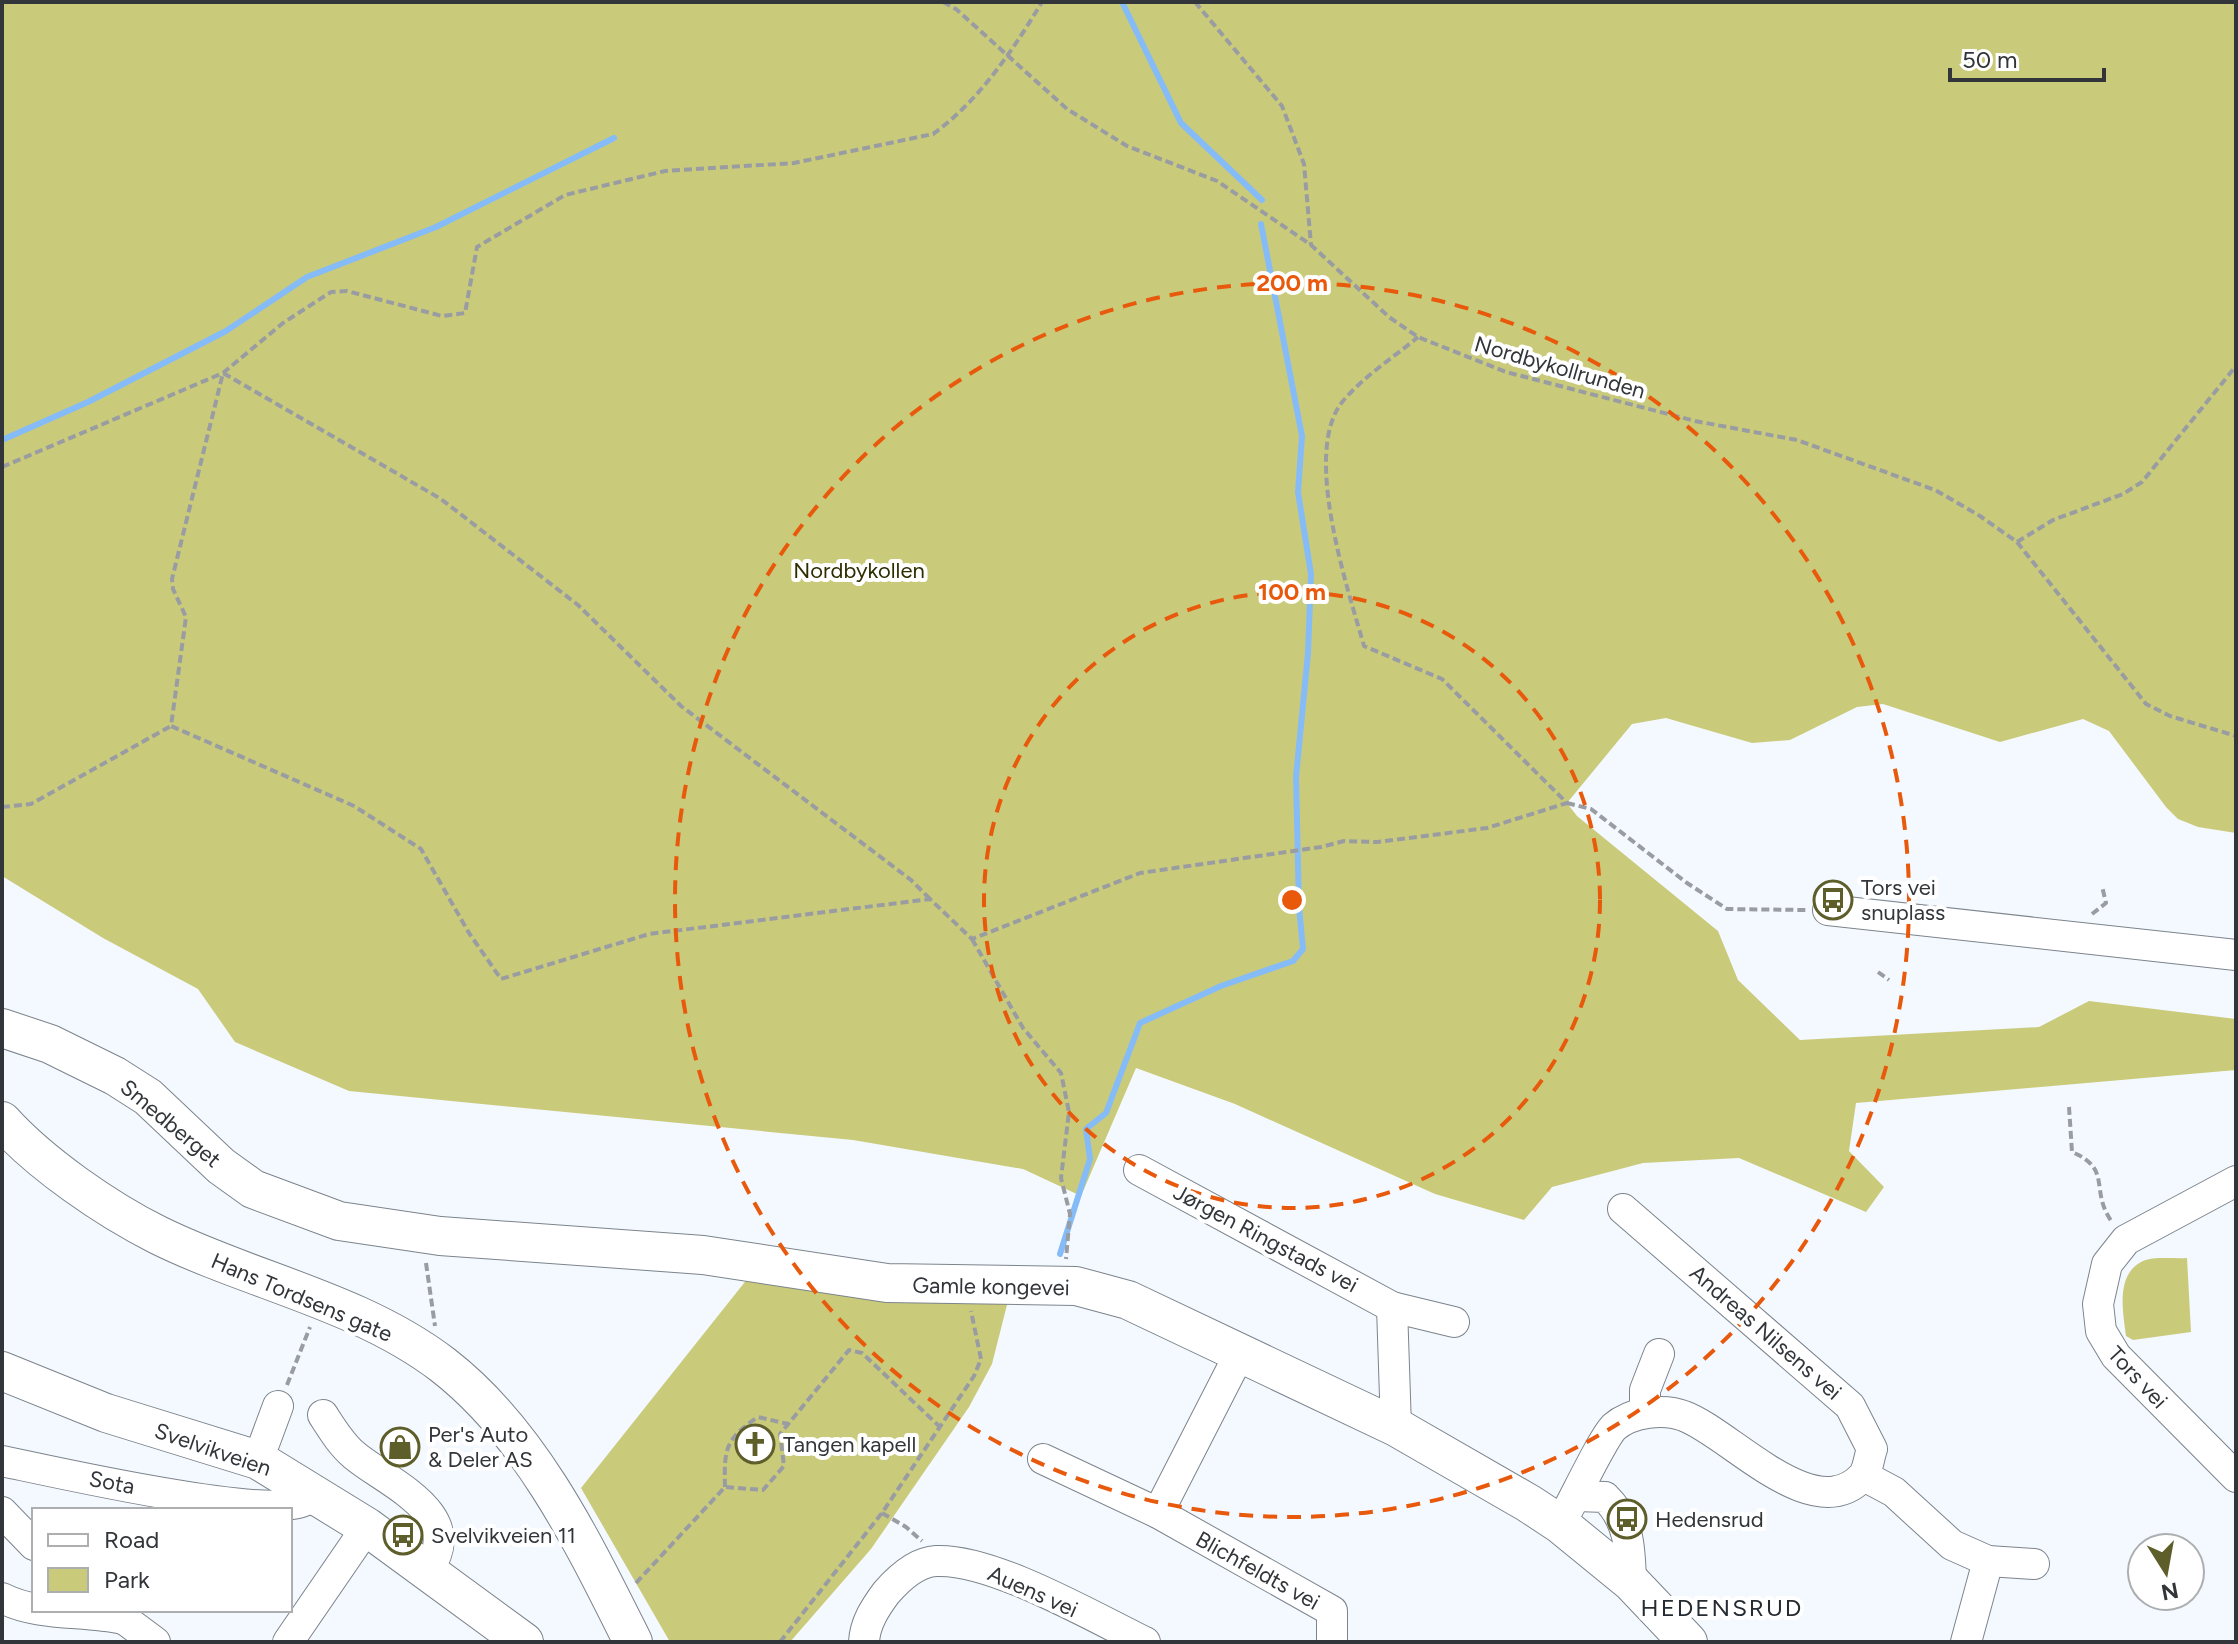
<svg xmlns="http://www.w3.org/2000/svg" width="2238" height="1644" viewBox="0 0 2238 1644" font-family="Figtree,sans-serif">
  <rect width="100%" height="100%" fill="#f4f9ff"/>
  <g fill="#caca7b">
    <path d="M 2,2 L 2236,2 L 2236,833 L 2198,827 L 2178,819 L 2166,807 L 2109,731 L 2083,719 L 2000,742 L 1883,704 L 1857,707 L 1790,740 L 1752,743 L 1666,718 L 1632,724 L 1567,803 L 1577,816 L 1718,931 L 1738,980 L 1800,1040 L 2039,1027 L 2089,1001 L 2236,1019 L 2236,1070 L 1856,1103 L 1849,1151 L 1884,1187 L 1866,1212 L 1739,1158 L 1643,1163 L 1552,1187 L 1524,1220 L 1435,1194 L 1235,1104 L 1136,1068 L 1081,1196 L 1023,1169 L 853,1140 L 349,1091 L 235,1042 L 198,989 L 103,938 L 2,876 Z"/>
    <path d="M 2187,1258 L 2191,1332 L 2133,1340 L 2126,1336 C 2123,1312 2115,1274 2143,1261 C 2154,1256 2174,1259 2187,1258 Z"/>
    <path d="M 752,1273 L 1010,1293 L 992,1364 L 969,1407 L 871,1549 L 790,1642 L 670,1642 L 581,1488 Z"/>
  </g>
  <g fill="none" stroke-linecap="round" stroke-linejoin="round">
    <g stroke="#85bcf8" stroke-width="6">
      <path d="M 1122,2 L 1181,123 L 1262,200"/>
      <path d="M 2,440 L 88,402 L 226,331 L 307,277 L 436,227 L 614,138"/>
      <path d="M 1060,1254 L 1090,1159 L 1086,1129 L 1106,1113 L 1140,1023 L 1221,986 L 1293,961 L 1303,949 L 1299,907 L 1296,777 L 1308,653 L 1311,574 L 1298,492 L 1302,436 L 1261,224"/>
    </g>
    <g stroke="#7c848c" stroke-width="32">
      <g id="minor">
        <path d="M 1828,910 L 2236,955"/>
        <path d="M 1139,1170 L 1392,1307 L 1396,1427"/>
        <path d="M 2236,1181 L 2126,1240 L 2107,1264 L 2098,1304 L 2101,1331 L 2116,1356 L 2236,1477"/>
        <path d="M 1392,1307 L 1454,1322"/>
        <path d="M 1645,1412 L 1645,1390 L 1659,1354"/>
        <path d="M 323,1415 C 332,1429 341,1444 354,1455 C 387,1483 469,1514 427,1571"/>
        <path d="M 1043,1459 L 1158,1513 L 1332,1611 L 1332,1642"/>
        <path d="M 258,1460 L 278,1406"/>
        <path d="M 2,1461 C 55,1472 264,1520 304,1501 L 310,1490"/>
        <path d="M 1864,1476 L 1894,1492 L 1952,1545 L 1988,1561 L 2034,1564"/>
        <path d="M 1577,1496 L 1605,1497 C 1630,1521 1630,1550 1631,1582"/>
        <path d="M 2,1512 L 34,1545"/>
        <path d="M 1158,1513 L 1240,1353"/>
        <path d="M 1560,1524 C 1572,1504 1602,1439 1614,1427 C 1631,1412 1664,1408 1684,1416 C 1730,1433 1813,1528 1862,1477 C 1868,1471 1869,1457 1872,1449 L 1850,1406 L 1623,1209"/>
        <path d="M 2,1598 C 40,1617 82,1610 123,1619"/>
        <path d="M 112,1610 L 155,1642"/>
        <path d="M 288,1642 L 367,1527"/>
        <path d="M 864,1642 C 865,1623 875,1608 886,1593 C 899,1578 916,1562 936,1561 C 992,1558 1093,1617 1145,1642"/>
        <path d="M 1966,1642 L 1988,1561"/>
      </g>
    </g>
    <g stroke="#7c848c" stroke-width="40">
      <g id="major">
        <path d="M 2,1028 L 50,1044 L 115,1076 L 148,1097 L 221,1166 L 253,1189 L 339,1221 L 440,1236 L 703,1255 L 887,1283 L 1076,1286 L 1128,1300 L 1396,1427 L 1528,1503 L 1560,1524 L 1631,1582 L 1688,1642"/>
        <path d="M 2,1121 C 41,1164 106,1209 158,1235 C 251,1281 359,1301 443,1365 C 531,1433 584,1544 633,1642"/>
        <path d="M 2,1371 L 106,1413 L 258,1460 L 367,1527 L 524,1642"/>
      </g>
    </g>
    <g stroke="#999da2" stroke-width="4" stroke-dasharray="8 4" stroke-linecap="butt">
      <path d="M 943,2 L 956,9 L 1067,109 L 1127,146 L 1217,181 L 1311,245 L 1389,317 L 1418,337 L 1506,372 L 1695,421 L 1797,440 L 1935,490 L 1980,516 L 2017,542 L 2146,704 L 2170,716 L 2236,736"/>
      <path d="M 1195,2 L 1282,106 L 1304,164 L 1311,245"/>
      <path d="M 2,467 L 223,373 L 283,323 L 331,292 L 347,291 L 442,316 L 465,313 L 477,247 L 565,195 L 665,171 L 794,163 L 933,134 C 979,101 1013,50 1042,2"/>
      <path d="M 2017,542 L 2053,520 L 2123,494 L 2142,482 L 2236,366"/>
      <path d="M 1567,803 L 1591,809 L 1687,883 L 1727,909 L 1806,910"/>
      <path d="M 2,807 L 31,804 L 171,726"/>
      <path d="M 930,899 L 911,880 L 681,706 L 578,605 L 441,499 L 223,373 L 172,579 L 173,589 L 186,617 L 171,726 L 354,806 L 421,849 L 469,933 L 501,979 L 649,934 L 930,899 L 972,939 L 1140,873 L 1321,847 L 1344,841 L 1377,842 L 1487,828 L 1567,803 L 1442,679 L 1364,646 C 1348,589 1301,451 1343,401 C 1363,377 1394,357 1418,337"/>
      <path d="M 2092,914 L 2106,903 L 2102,886"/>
      <path d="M 972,939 L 1023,1028 L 1061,1073 L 1069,1112 L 1061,1178 L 1070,1214 L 1066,1259"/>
      <path d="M 1878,972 L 1889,980"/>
      <path d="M 2069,1107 L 2072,1152 C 2113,1169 2089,1190 2112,1222"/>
      <path d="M 426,1263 L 435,1326"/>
      <path d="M 287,1385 L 310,1327"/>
      <path d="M 725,1487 C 724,1449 725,1439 758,1417 L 788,1424"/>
      <path d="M 882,1513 L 906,1527 L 922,1541"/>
      <path d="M 636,1583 L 725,1487 L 763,1490 L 784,1466 L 780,1434 L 849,1350 L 862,1353 L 940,1427"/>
      <path d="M 780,1642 L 882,1513 L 974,1376 L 981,1359 L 971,1311"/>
    </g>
    <use href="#minor" stroke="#fff" stroke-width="30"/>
    <use href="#major" stroke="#fff" stroke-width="38"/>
  </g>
  <g fill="none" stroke="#e8590c" stroke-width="4" stroke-dasharray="14 10">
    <circle cx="1292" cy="900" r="308"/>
    <circle cx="1292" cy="900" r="617"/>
  </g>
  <defs>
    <g id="bus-ring" transform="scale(2)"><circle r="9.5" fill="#fff" stroke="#5e5e2b" stroke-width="1.5"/><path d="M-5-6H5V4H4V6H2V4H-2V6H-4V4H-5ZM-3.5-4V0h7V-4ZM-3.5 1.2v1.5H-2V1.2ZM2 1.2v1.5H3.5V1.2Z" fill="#5e5e2b"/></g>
    <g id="church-ring" transform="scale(2)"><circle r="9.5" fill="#fff" stroke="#5e5e2b" stroke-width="1.5"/><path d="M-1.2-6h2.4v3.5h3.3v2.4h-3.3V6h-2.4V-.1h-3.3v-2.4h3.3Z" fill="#5e5e2b"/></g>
    <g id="shop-ring" transform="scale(2)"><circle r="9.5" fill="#fff" stroke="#5e5e2b" stroke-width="1.5"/><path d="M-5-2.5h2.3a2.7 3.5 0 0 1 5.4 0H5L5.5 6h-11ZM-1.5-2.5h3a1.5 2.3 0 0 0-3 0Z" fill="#5e5e2b"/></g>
  </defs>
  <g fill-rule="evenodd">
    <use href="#bus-ring" x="1833" y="900"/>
    <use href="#church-ring" x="755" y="1444"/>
    <use href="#shop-ring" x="400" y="1447"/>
    <use href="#bus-ring" x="1627" y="1519"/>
    <use href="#bus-ring" x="403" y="1535"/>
  </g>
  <g text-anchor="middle" stroke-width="8" stroke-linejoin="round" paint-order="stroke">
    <g font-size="22" fill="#323539" stroke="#fff">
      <text transform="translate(1560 367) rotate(16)" y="8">Nordbykollrunden</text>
      <text transform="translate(171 1123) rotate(40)" y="8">Smedberget</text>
      <text transform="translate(1266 1238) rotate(28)" y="8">Jørgen Ringstads vei</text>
      <text transform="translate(991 1286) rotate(1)" y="8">Gamle kongevei</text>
      <text transform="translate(302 1297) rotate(23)" y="8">Hans Tordsens gate</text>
      <text transform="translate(1766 1332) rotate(41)" y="8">Andreas Nilsens vei</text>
      <text transform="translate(2138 1377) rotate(47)" y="8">Tors vei</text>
      <text transform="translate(213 1449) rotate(19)" y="8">Svelvikveien</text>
      <text transform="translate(112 1482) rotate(11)" y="8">Sota</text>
      <text transform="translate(1258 1570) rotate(29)" y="8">Blichfeldts vei</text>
      <text transform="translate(1033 1591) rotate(24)" y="8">Auens vei</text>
    </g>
    <g font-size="22" fill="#2e2d00" stroke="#fff">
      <text x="859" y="578">Nordbykollen</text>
    </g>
    <g font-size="22" fill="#323539" stroke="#fff" text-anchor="start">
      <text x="1861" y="895">Tors vei<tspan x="1861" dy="25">snuplass</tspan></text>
      <text x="428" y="1442">Per's Auto<tspan x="428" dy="25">&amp; Deler AS</tspan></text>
      <text x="783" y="1452">Tangen kapell</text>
      <text x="1655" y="1527">Hedensrud</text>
      <text x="431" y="1543">Svelvikveien 11</text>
    </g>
    <g font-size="24" letter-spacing="2" fill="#252b32" stroke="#fff">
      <text x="1722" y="1616">HEDENSRUD</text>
    </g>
  </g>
  <circle cx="1292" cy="900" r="12" fill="#e8590c" stroke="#fff" stroke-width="4"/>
  <g font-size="24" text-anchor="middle" font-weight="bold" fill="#e8590c" stroke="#fff" stroke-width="8" stroke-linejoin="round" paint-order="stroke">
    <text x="1292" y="291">200 m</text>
    <text x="1292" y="600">100 m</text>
  </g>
  <rect width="2238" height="1644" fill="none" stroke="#323539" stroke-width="8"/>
  <rect x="32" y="1508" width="260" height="104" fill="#ffffff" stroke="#adaeb0" stroke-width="2"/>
  <rect x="48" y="1534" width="40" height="12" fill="#ffffff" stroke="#adaeb0" stroke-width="2"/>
  <text x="104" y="1548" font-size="24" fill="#323539">Road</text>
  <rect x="48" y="1568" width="40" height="24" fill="#caca7b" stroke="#adaeb0" stroke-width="2"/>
  <text x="104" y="1588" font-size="24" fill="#323539">Park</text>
  <g transform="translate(2166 1572) rotate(169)"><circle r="38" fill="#ffffff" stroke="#adaeb0" stroke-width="2"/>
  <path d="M0-6L14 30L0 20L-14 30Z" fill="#5e5e2b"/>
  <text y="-12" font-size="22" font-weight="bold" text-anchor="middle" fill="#323539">N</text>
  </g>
  <path d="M1950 68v12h154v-12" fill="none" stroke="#323539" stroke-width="4"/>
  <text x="1962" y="68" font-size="24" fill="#323539" stroke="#ffffff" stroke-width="6" paint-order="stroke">50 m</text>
</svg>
